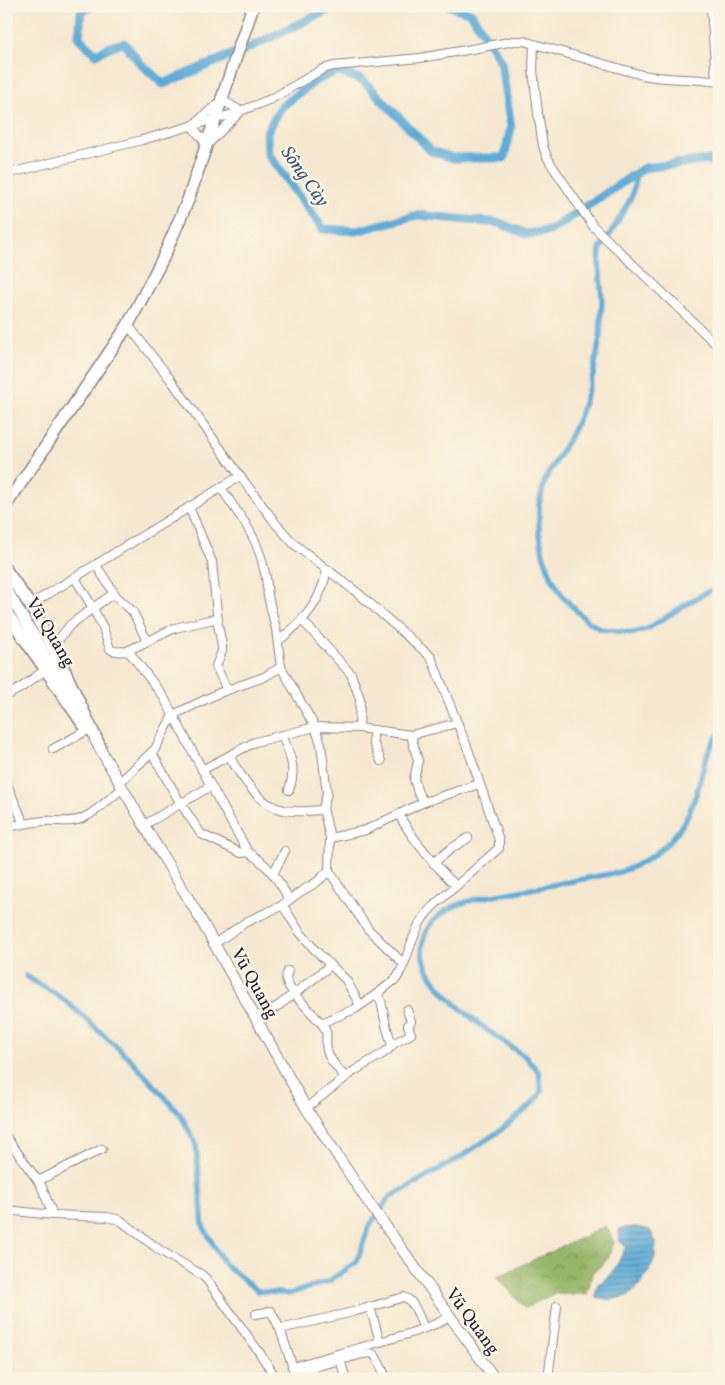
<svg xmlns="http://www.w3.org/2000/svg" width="725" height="1385" viewBox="0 0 725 1385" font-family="Vollkorn,serif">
  <defs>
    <pattern id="forest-crowns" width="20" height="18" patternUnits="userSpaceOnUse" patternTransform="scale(1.25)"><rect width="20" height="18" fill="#95b669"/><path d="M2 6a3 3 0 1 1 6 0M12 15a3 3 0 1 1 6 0" fill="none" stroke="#799458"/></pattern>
    <pattern id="water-rules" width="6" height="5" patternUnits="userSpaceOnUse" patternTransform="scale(1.25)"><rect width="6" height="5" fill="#5eabd7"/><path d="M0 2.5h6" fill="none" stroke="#4d8bb0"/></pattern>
  </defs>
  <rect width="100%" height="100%" fill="#fcf5e5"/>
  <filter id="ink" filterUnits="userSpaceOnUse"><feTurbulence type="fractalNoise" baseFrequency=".02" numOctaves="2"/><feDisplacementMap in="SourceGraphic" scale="10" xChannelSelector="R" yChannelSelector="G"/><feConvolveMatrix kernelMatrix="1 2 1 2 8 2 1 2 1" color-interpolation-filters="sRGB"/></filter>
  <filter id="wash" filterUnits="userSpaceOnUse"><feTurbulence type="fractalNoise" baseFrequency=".0096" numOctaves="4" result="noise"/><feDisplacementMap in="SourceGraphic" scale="20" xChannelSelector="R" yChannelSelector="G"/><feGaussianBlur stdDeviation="1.12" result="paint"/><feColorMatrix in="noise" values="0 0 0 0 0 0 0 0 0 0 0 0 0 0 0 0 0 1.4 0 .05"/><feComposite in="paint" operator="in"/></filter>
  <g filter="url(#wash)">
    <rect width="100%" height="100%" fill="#f6e8d0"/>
    <path fill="url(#forest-crowns)" stroke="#5c6c52" d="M 606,1226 L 614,1242 C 610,1256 606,1264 593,1271 L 587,1294 L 553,1294 L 525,1308 L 497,1277 Z"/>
    <path fill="url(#water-rules)" stroke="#406689" d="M 635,1227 L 650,1230 L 656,1243 L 655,1257 L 649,1271 L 640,1284 L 630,1295 L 611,1300 L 595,1297 L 598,1284 C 612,1277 620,1260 626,1246 L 619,1241 L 619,1229 Z"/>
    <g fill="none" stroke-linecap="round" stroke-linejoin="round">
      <g stroke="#5eabd7" stroke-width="5.5">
        <path d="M 636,174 L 632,196 L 611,233 L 600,249 L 599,264 L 602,299 L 600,337 L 593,375 L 581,412 L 572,433 L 545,480 L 539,504 L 539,531 L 543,554 L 552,578 L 563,597 L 587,621 L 601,629 L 634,633 L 649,628 L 683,606 L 707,592 L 719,588"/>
        <path d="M 26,976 L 66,1001 L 129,1058 L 180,1114 L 196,1144 L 203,1226 L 224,1264 L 258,1291 L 289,1294 L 329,1281 L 357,1262 L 369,1226 L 389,1198 L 459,1158 L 501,1130 L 524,1111 L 537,1099 L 541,1091 L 539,1073 L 526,1057 C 496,1037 424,990 422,951 C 422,946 423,941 424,936 C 429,923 437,915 449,909 C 470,898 492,896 515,892 C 550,885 585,879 620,872 C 665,856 688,828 700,781 C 704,765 708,747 719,735"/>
      </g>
      <g stroke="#5eabd7" stroke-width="9">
        <path d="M 92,6 L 81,12 L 79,38 L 96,54 L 109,47 L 124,43 L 141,64 L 163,84 L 255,45 L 336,6"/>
        <path d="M 449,6 L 471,13 L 501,62 L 511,128 L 504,158 L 453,158 L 431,151 L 364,81 L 337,71 L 315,81 L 281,107 L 267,132 L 268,154 L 323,229 L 357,231 L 417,215 L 499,223 L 526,234 L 550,231 L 644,168 L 709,160 L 719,165"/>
      </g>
    </g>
  </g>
  <g filter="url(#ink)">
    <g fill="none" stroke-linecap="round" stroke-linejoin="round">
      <g stroke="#8c8586" stroke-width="10">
        <g id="minor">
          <path d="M 711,6 L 716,81"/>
          <path d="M 534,44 L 533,70 L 538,113 L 543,146 L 547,157 L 553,167 L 593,226 L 719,347"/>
          <path d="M 222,100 L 241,111 L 207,145 L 192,126 Z"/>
          <path d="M 6,174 L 142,140 L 233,114 L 271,99 L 323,69 L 334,66 L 420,58 L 472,49 L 514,41 L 524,41 L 534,44 L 642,75 C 667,80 693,78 719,82"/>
          <path d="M 240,476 L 277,525 L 294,544 L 359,594 L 431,657 L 469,752 L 499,840 L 499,848 L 456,886 C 434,864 414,842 399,815"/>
          <path d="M 221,488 L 245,523 L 255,541 L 261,557 L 266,577 L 268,596 L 276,629 L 281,667"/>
          <path d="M 189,507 L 212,562 L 218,624 L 222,646 L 222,651 L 216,666 L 227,690"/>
          <path d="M 96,565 L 116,596 L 133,612 L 147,641"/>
          <path d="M 75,578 L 93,608 L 114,593"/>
          <path d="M 30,605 L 240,476 L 171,380 L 128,325"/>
          <path d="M 302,620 L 351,674 L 360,699 L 359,728"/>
          <path d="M 278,641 C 294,629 309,615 318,597 C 322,589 325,579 327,570"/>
          <path d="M 53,647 L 70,625 L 93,608 L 103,628 L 110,649 C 116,654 124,649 130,653 L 163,696 L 211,786 L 248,852 L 241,853 L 201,834 L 181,804 L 152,753"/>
          <path d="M 127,651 L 175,628 L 218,618"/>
          <path d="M 6,696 L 22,687 L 45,670"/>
          <path d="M 373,731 L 373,742 L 381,761"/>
          <path d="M 282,735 C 290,755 297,768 289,790"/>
          <path d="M 411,735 L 418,761 L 414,779 L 418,793 L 424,802"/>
          <path d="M 53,749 L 88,730"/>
          <path d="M 229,756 C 241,776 259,806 284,810 C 297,813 310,810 323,810"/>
          <path d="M 202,770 L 255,742 L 315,727 L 359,728 L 411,735 L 457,723"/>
          <path d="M 6,782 L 24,824"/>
          <path d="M 120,782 L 155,749 L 173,715 L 219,693 L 264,677 L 281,667 L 315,727 L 321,744 L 327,793 L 323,808 L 330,838 L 329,871 L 368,929 L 404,964 L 397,978 L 377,994 L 355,1009 L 321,1023 L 294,994 L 278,1006 L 256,1017"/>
          <path d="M 144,825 L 211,786"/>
          <path d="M 6,827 C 19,825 32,822 45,821 C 57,820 71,824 83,818 C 97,812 111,797 123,788"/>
          <path d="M 330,838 L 366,830 L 424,802 L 479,784"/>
          <path d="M 248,852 C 266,863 280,881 289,900"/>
          <path d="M 433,863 L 452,848 L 468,838"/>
          <path d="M 273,874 L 285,851"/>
          <path d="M 281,906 L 285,909 L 299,931 L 315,950 L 346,980 L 360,1005"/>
          <path d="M 214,944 L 246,922 L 281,906 L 300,892 L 317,882 L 329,871"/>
          <path d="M 404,964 C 409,950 413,936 420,923 C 428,908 444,897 456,886"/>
          <path d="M 288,971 C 283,981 289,986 294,994 L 331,965"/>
          <path d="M 321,1023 C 331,1033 324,1039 327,1050 C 329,1061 339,1069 345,1077"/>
          <path d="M 393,1044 L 411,1034 L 408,1025 L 411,1021 L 407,1010"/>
          <path d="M 306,1108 L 354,1071 L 387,1051 L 392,1046 L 386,1025 L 381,1001 L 377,994"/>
          <path d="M 6,1137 L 41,1185 L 53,1215"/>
          <path d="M 38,1181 L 102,1149"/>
          <path d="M 6,1210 L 53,1215 L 107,1217 L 120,1220 L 161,1251 L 202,1275 L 207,1280 L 259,1352 L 277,1379"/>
          <path d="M 370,1307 L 380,1342"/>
          <path d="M 256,1314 L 271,1311 L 280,1329"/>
          <path d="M 340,1360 L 346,1379"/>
          <path d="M 292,1367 L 411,1333 L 438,1323 L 450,1316"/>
          <path d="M 295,1374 L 280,1329 L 353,1312 L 404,1297 C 415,1301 419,1318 424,1328"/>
          <path d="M 280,1379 L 314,1367 L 363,1354 C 368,1353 373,1352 376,1357 L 387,1379"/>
          <path d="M 548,1379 L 557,1306"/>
        </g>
      </g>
      <g stroke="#8c8586" stroke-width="12">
        <g id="major">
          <path d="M 6,589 L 68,693"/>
          <path d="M 95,740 L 144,825 L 197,913 L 306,1108 L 366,1199 L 495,1379"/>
        </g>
      </g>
      <g stroke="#8c8586" stroke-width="14">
        <g id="highway">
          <path d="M 6,505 L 128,325 L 163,258 L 188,200 L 253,6"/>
          <path d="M 6,570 L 30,605 L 60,661 L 100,747"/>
          <path d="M 6,612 L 83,724"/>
        </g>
      </g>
      <use href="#minor" stroke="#fff" stroke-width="8"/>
      <use href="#major" stroke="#fff" stroke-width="10"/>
      <use href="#highway" stroke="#fff" stroke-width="11"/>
    </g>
  </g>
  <g text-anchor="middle" stroke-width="5" stroke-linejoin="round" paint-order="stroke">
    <g font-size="18" fill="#22223b" stroke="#fcf5e5">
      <text transform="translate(51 632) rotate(59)" y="6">Vũ Quang</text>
      <text transform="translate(255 983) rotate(61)" y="6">Vũ Quang</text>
      <text transform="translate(473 1321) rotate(54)" y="6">Vũ Quang</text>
    </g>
    <g font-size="19" font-style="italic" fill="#3a5979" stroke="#fcf5e5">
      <text transform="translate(306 176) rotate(55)" y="7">Sông Cày</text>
    </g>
  </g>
  <rect width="725" height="1385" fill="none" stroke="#fcf5e5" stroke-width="25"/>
</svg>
